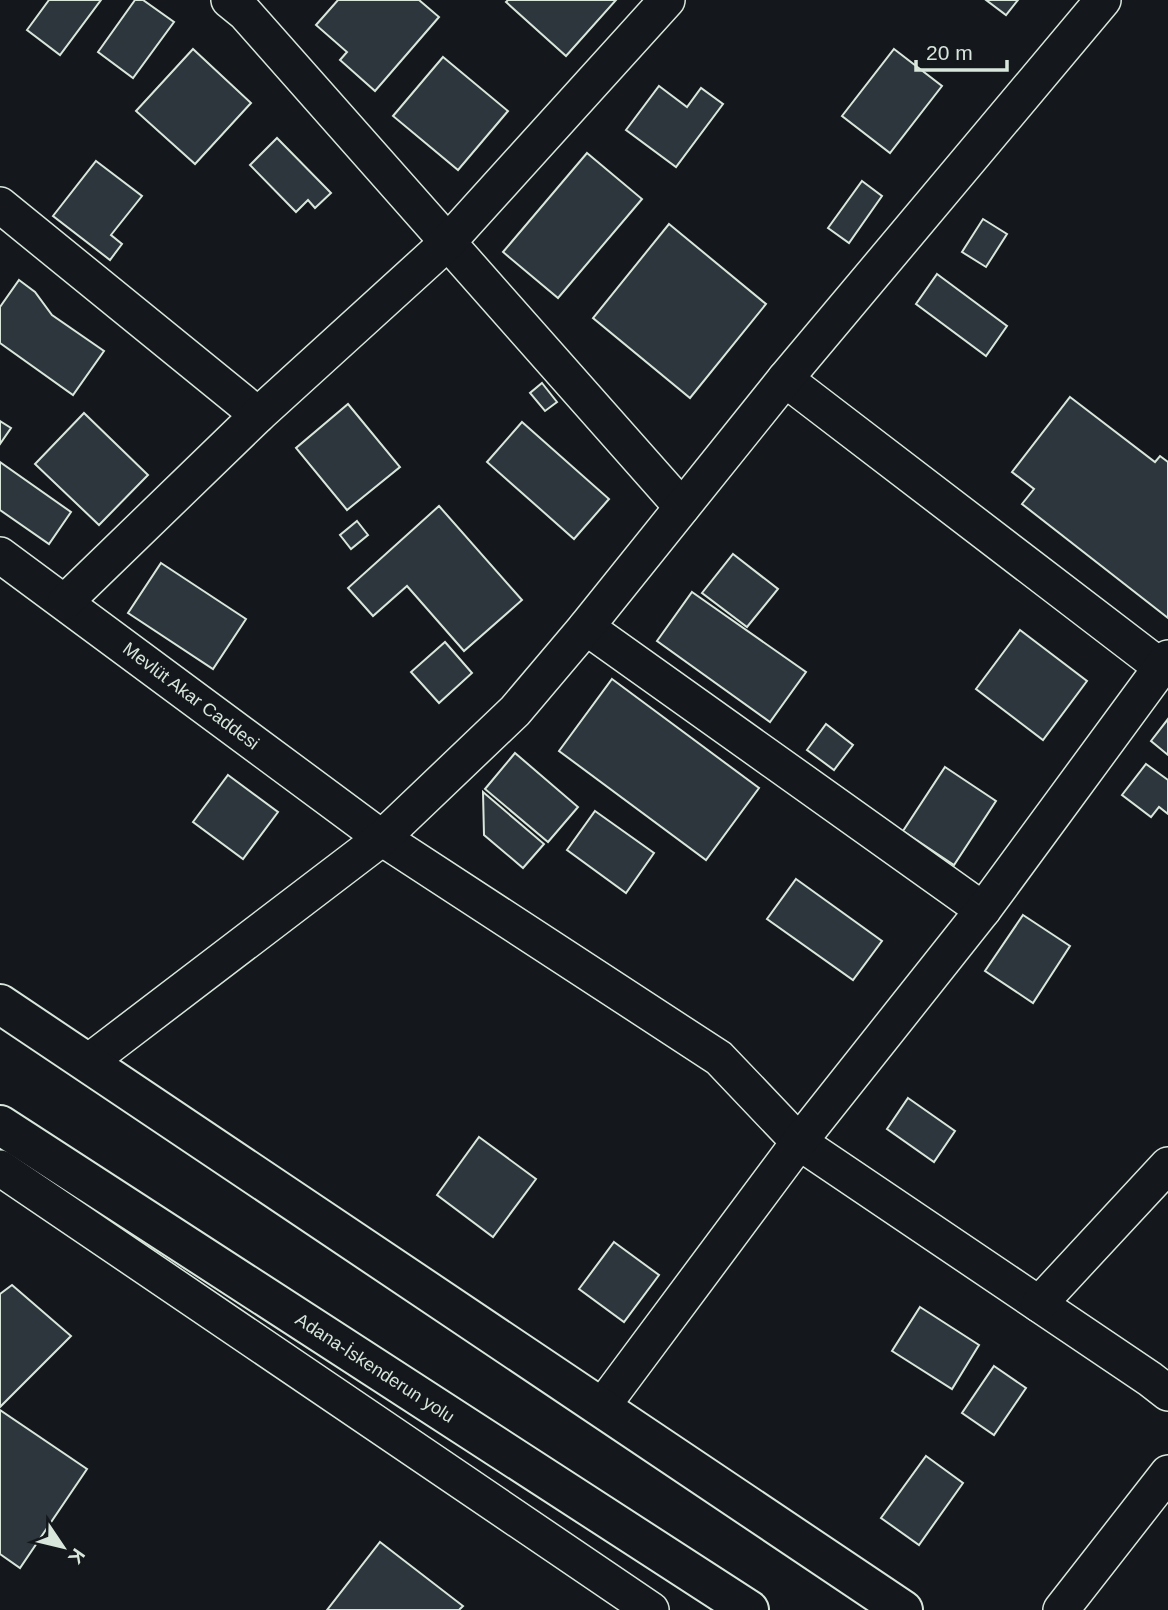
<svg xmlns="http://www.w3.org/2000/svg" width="1168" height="1610" viewBox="0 0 1168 1610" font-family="Arial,sans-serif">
  <rect width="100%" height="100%" fill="#14181c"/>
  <g fill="#2c363c" stroke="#d8e6dc" stroke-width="2">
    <path d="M 49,0 L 101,0 L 60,55 L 27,30 Z"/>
    <path d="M 135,0 L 143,0 L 174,22 L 133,78 L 98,52 Z"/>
    <path d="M 338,0 L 419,0 L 439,17 L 375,91 L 340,60 L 347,52 L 316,25 Z"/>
    <path d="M 508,0 L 616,0 L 566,56 L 506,2 Z"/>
    <path d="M 986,0 L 1018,0 L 1006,15 Z"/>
    <path d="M 193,49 L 251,103 L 195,164 L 136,111 Z"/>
    <path d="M 894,49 L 942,86 L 890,153 L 842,116 Z"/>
    <path d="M 443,57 L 508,111 L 458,170 L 393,116 Z"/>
    <path d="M 659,86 L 687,107 L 701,88 L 723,104 L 676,167 L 626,130 Z"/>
    <path d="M 277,138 L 331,193 L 315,208 L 308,200 L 296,212 L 250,165 Z"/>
    <path d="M 587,153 L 642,199 L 558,298 L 503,252 Z"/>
    <path d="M 96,161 L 142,196 L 111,235 L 122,244 L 110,260 L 53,216 Z"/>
    <path d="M 862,181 L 882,196 L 849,243 L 828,228 Z"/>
    <path d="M 983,219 L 1007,234 L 986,267 L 962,252 Z"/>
    <path d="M 669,224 L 766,304 L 690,398 L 593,318 Z"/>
    <path d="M 937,274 L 1007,326 L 986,356 L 916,304 Z"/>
    <path d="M 19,280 L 35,292 L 52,315 L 104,351 L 73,395 L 0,343 L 0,307 Z"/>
    <path d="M 542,383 L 557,402 L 545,411 L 530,393 Z"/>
    <path d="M 1070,397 L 1155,462 L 1160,456 L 1168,462 L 1168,618 L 1022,504 L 1034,489 L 1012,472 Z"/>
    <path d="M 348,404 L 400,467 L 347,510 L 296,448 Z"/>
    <path d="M 84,413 L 148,475 L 99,525 L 35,464 Z"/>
    <path d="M 0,421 L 11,428 L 0,444 Z"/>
    <path d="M 522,422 L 609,499 L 574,539 L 487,462 Z"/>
    <path d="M 0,462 L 71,512 L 49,544 L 0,510 Z"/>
    <path d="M 439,506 L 522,600 L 464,651 L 407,586 L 373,616 L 348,588 Z"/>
    <path d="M 357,521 L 368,535 L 351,549 L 340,535 Z"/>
    <path d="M 733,554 L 778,589 L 747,627 L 702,593 Z"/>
    <path d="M 161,563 L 246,619 L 213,669 L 128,613 Z"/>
    <path d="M 692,592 L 806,672 L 770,722 L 657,641 Z"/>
    <path d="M 1020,630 L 1087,681 L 1043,740 L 976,689 Z"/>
    <path d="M 445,642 L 472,673 L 439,703 L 411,672 Z"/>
    <path d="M 612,679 L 759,788 L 706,860 L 559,751 Z"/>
    <path d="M 1168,719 L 1168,755 L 1151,741 Z"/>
    <path d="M 826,724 L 853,745 L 834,770 L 807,750 Z"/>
    <path d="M 515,753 L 578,807 L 548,842 L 485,789 Z"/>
    <path d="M 1146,764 L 1168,780 L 1168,814 L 1159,807 L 1151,817 L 1122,795 Z"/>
    <path d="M 945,767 L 996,801 L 954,865 L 903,831 Z"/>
    <path d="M 228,775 L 278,812 L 243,859 L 193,822 Z"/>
    <path d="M 483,792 L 544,844 L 523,868 L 484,835 Z"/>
    <path d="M 595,811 L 654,853 L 626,893 L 567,850 Z"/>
    <path d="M 796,879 L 882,941 L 853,980 L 767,919 Z"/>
    <path d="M 1023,915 L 1070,946 L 1033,1003 L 985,971 Z"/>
    <path d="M 908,1098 L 955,1131 L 934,1162 L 887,1129 Z"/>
    <path d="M 479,1137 L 536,1179 L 493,1237 L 437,1195 Z"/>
    <path d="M 614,1242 L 659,1275 L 624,1322 L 579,1289 Z"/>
    <path d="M 12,1285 L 71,1336 L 0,1407 L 0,1294 Z"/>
    <path d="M 920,1307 L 979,1345 L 952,1389 L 892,1351 Z"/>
    <path d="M 994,1366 L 1026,1388 L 994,1435 L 962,1413 Z"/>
    <path d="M 0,1410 L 87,1469 L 20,1568 L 0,1554 Z"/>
    <path d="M 926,1456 L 963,1483 L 919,1545 L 881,1518 Z"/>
    <path d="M 380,1542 L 463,1606 L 459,1610 L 327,1610 Z"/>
  </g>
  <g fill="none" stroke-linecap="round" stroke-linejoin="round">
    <g stroke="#d8e6dc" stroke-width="38">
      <g id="minor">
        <path d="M 229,0 L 245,13 L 682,507"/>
        <path d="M 0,205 L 258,415"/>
        <path d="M 785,379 L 1161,667"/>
        <path d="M 0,555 L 382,838 L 719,1058 L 799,1142 L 1150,1379 L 1168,1393"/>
        <path d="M 65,602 L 258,415 L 447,243 L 667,0"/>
        <path d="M 586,627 L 983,910"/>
        <path d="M 87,1063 L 382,838 L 515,711 L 586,627 L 785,379 L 1103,0"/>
        <path d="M 0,1168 L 651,1610"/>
        <path d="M 1039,1304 L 1168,1165"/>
        <path d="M 601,1408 L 799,1142 L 983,910 L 1168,658"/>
        <path d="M 1061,1610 L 1168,1473"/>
      </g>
    </g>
    <g stroke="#d8e6dc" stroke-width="42">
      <g id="highway">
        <path d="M 0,1004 L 903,1610"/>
        <path d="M 0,1125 L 749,1610"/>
      </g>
    </g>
    <use href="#minor" stroke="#14181c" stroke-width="35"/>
    <use href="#highway" stroke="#14181c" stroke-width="38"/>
  </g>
  <g text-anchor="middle" stroke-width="5" stroke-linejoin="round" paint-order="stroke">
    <g font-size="18" fill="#d8e6dc" stroke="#14181c">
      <text transform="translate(191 696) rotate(37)" y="6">Mevlüt Akar Caddesi</text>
      <text transform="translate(375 1368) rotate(33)" y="6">Adana-İskenderun yolu</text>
    </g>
  </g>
  <g transform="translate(63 1547) rotate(125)" stroke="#14181c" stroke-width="5" paint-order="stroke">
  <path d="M0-5L12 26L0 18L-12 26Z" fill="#d8e6dc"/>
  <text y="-10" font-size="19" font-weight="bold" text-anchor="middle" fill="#d8e6dc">K</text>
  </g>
  <path d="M916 60v10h91v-10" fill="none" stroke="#d8e6dc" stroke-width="3.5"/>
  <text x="926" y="60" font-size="21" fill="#d8e6dc" stroke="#14181c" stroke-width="5" paint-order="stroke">20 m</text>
</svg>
